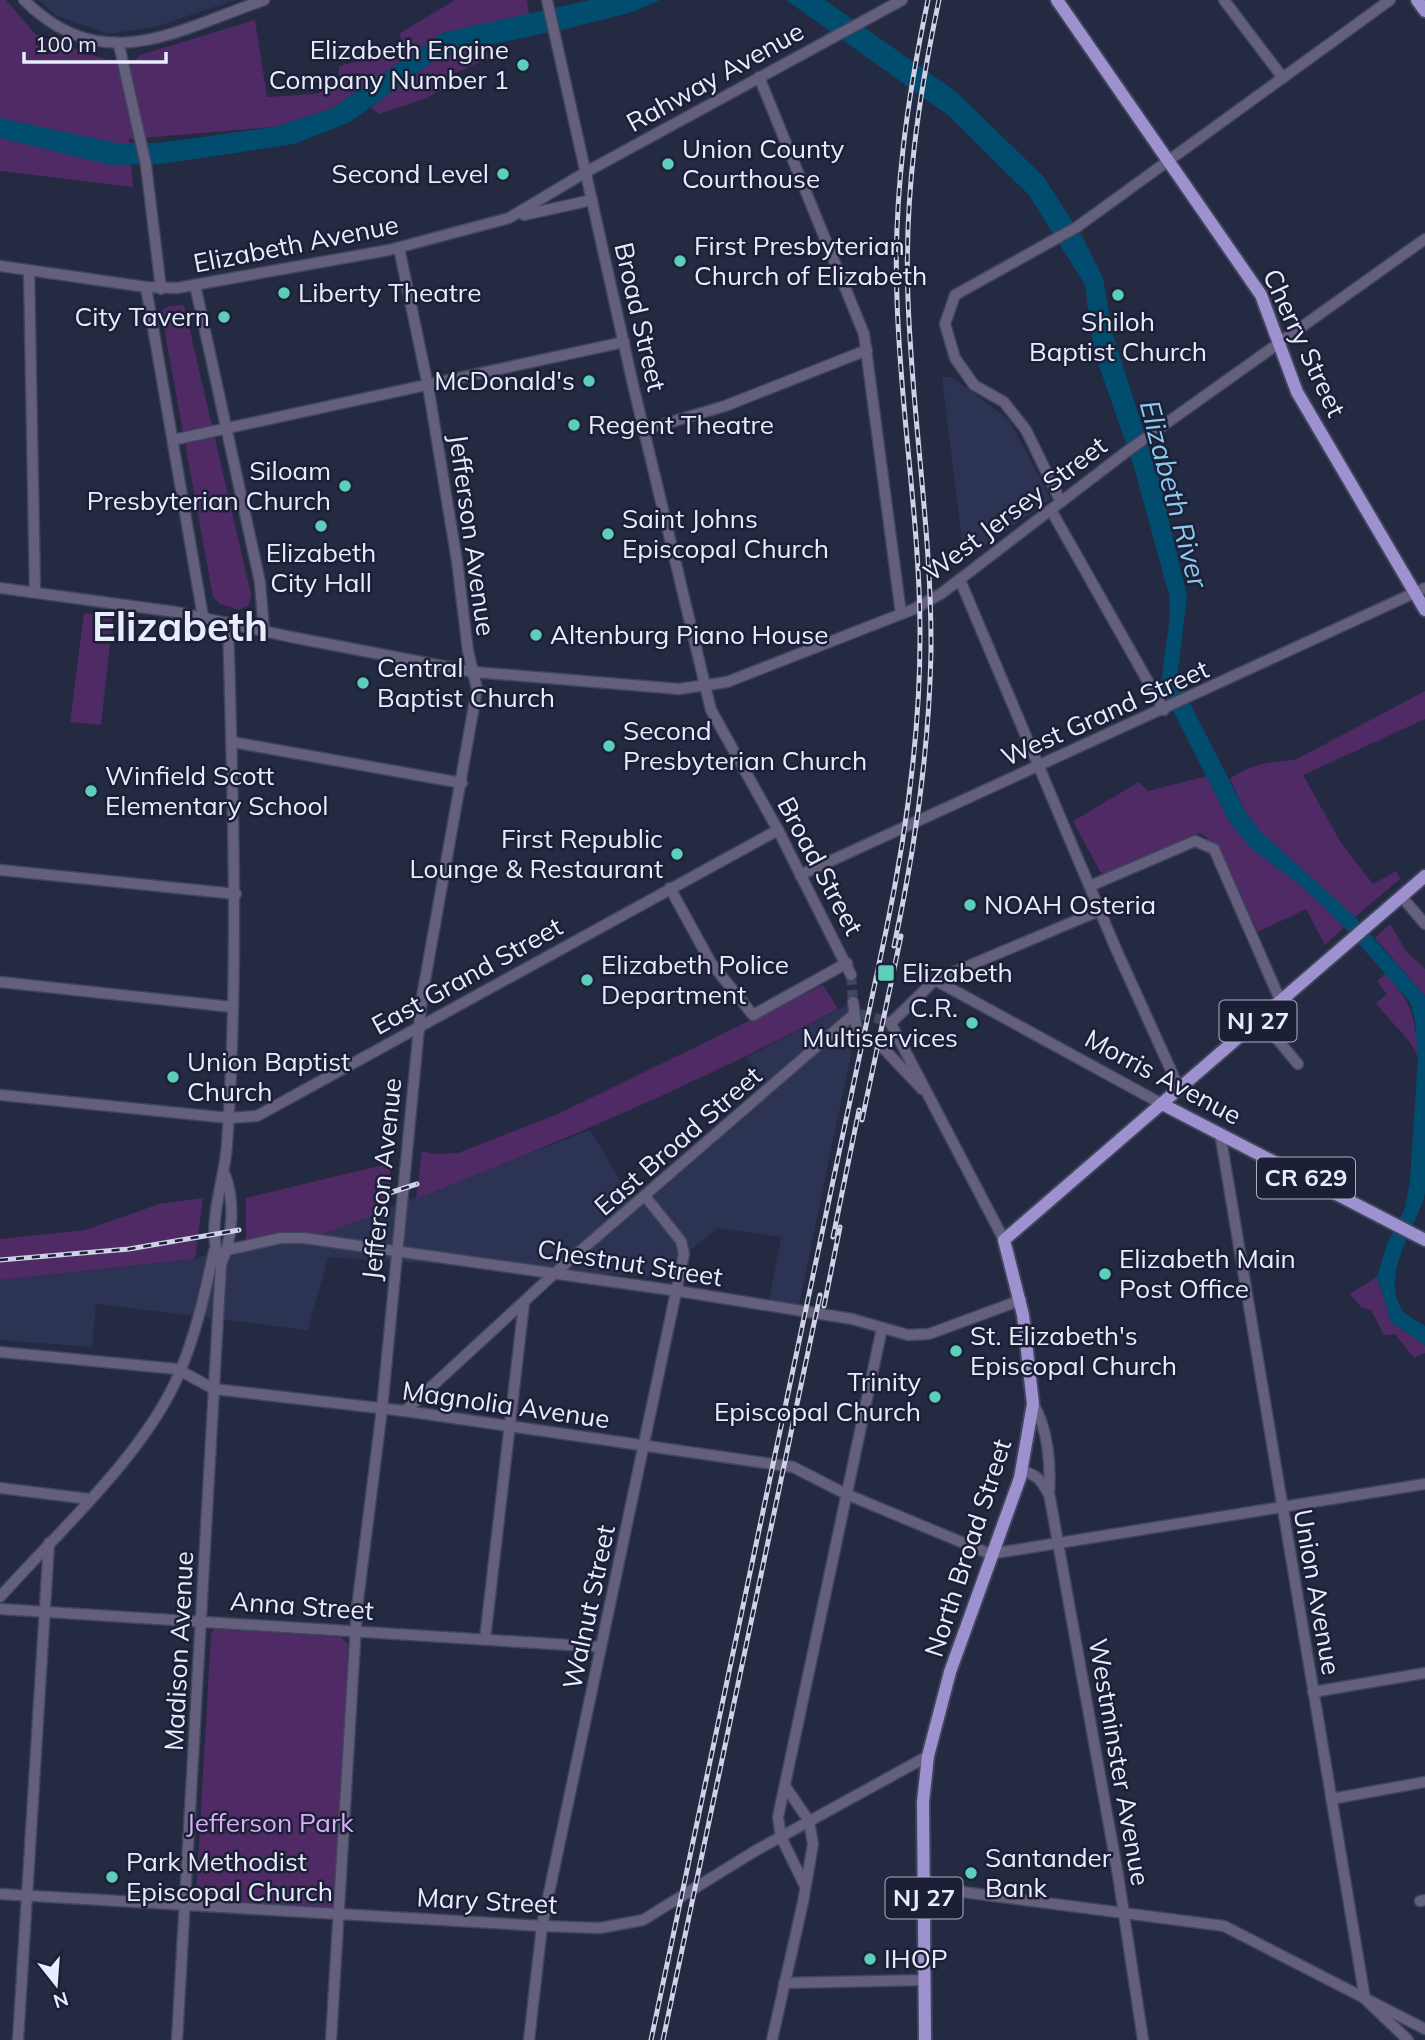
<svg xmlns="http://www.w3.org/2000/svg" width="1425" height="2040" viewBox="0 0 1425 2040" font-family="Mulish,sans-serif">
  <rect width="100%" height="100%" fill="#242a42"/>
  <g fill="#2d3352">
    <path d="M 38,0 L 235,0 L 158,26 L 108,34 L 57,16 Z"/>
    <path d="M 942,377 L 952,377 L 1009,420 L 1051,499 L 970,556 L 962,540 Z"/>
    <path d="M 849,1004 L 858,1020 L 799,1305 L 769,1301 L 781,1237 L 717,1228 L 671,1266 L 669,1278 L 328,1257 L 308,1330 L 96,1304 L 92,1347 L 0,1340 L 0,1280 L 195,1259 L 245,1240 L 282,1232 L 316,1236 L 590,1130 L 635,1205 L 770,1087 L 746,1058 Z"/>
  </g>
  <g fill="#4f2a65">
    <path d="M 0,0 L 6,0 L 35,34 L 104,59 L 133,63 L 140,55 L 255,20 L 267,97 L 315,94 L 339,85 L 339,66 L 379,56 L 401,43 L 400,33 L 455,0 L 527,0 L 529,15 L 442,33 L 331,109 L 274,127 L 129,139 L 133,187 L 0,171 Z"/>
    <path d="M 485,46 L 489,58 L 451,75 L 454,83 L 424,99 L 379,114 L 371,107 L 442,55 Z"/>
    <path d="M 184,305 L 251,594 L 249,605 L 239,610 L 220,604 L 213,597 L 161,311 L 169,306 Z"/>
    <path d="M 84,613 L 113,617 L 101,725 L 70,722 Z"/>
    <path d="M 1425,691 L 1425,719 L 1303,775 L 1341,843 L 1373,884 L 1396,871 L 1400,879 L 1355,917 L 1261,832 L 1246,813 L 1230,779 C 1247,765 1273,761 1295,760 Z"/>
    <path d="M 1207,776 L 1229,821 L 1250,847 L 1304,888 L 1344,927 L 1325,945 L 1306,909 L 1258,932 L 1218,845 L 1200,833 L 1102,875 L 1073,821 L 1139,782 L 1148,791 Z"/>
    <path d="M 1390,924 L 1406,951 L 1425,969 L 1425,996 L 1375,938 Z"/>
    <path d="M 1386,974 C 1413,1004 1415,1018 1418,1057 C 1409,1036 1390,1022 1376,1003 L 1387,994 L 1377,981 Z"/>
    <path d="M 823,985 L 838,1009 C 701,1082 560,1142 416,1199 L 422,1151 L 433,1154 L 458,1153 L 560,1113 Z"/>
    <path d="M 391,1163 L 388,1210 L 316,1236 L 282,1232 L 246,1240 L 246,1198 Z"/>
    <path d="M 203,1198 L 195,1259 L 0,1280 L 0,1239 L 85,1230 L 159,1204 Z"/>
    <path d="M 1377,1277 L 1391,1322 L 1425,1345 L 1425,1353 L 1414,1358 L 1395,1334 L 1384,1335 L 1371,1310 L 1362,1308 L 1350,1294 Z"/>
    <path d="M 214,1629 L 341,1637 L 348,1644 L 336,1904 L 332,1908 L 203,1900 L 196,1897 L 211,1634 Z"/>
  </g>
  <g fill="#004d70">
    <path d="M 590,0 L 660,0 L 632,12 L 574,27 L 442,55 L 350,122 L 294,144 L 161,164 L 111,165 L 0,138 L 0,118 L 116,143 L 159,143 L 274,127 L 331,109 L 442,33 Z"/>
    <path d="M 786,0 L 825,0 L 955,91 L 1043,176 L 1083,238 L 1103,278 L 1112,332 L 1159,479 L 1187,596 L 1177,678 L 1246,813 L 1261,832 L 1355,917 L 1425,996 L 1425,1193 C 1417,1228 1379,1274 1402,1310 C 1406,1316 1419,1322 1425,1326 L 1425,1345 L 1391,1322 L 1377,1277 L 1387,1244 L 1405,1208 L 1410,1181 L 1418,1057 L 1415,1020 L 1410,1002 L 1344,927 L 1304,888 L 1250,847 L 1229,821 L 1162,689 C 1161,657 1173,626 1169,595 L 1134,467 L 1094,351 L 1085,285 L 1029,195 L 948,115 Z"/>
  </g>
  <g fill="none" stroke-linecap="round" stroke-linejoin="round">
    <g stroke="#41475e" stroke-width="10" stroke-dasharray="10 5" stroke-linecap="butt">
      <path d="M 851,975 L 853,1002"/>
      <path d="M 860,1014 L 890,1022"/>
      <path d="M 857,1031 L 884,1049"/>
    </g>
    <g stroke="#3f455c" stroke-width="13">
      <g id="minor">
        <path d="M 24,0 C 103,79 177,30 264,0"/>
        <path d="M 547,0 L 634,389 L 711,710 L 778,830 L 851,975"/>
        <path d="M 1224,0 L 1283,78"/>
        <path d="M 119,45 L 146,165 L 161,289"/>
        <path d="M 759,77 L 864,334 L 901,614"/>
        <path d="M 524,215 L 592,200"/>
        <path d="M 0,266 L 146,287 L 177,288 L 389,250 L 509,218 L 586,172 L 902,0"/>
        <path d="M 29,271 L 35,591"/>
        <path d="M 195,285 L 260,582 L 264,632"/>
        <path d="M 146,287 L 203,617"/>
        <path d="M 644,430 L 725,406 L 867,350"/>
        <path d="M 173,440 L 624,342"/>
        <path d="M 1061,502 L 1026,430 L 1004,402 L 974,385 L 955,358 L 945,324 L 955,295 L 1077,227 L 1390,0"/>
        <path d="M 1051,510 L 1164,710"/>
        <path d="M 960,580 L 1116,949 L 1179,1088"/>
        <path d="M 0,588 L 176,612 L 291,637 L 474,672 L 679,689 L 727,682 L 914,609 L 942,593 L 1126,452 L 1425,239"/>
        <path d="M 232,742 L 462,783"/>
        <path d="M 0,870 L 236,894"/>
        <path d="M 800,875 L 1425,588"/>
        <path d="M 1090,886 L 1195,841 L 1214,849 L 1281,1002"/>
        <path d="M 670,888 L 711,963 L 753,1015 L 847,963"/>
        <path d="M 1401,896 L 1425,924"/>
        <path d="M 935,980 L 1101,910"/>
        <path d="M 0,982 L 232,1007"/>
        <path d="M 853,1002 L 857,1031"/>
        <path d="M 1260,1019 L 1298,1064"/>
        <path d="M 890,1022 L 1004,1240"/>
        <path d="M 892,1022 L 935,980 L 1162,1104"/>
        <path d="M 884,1049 L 922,1089"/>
        <path d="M 0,1095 L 229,1118 L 257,1116 L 778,830"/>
        <path d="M 1220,1133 L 1365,1999 L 1408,2040"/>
        <path d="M 227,1250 L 281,1238 L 304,1238 L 678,1291 L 852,1319 L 908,1335 L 929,1334 L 1021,1300"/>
        <path d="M 221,1264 C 204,1228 225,1181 227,1144 C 239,970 233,797 228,623"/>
        <path d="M 0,1352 L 177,1369 L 214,1389 L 405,1411 L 793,1467 L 846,1494 L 990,1554 L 1425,1484"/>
        <path d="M 1033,1404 C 1048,1427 1051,1466 1049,1493 L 1118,1875 L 1143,2040"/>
        <path d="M 405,1411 L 556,1272 L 853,1015"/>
        <path d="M 1022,1471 C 1036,1474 1041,1480 1048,1493"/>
        <path d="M 0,1488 L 89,1499"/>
        <path d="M 0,1597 C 58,1532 145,1454 179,1374 C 196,1334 205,1293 214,1251"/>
        <path d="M 0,1609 L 601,1647"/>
        <path d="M 485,1639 L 524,1303"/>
        <path d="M 1313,1692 L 1425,1673"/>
        <path d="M 1331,1799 L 1425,1782"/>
        <path d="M 805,1886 L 781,1837 L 778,1817 L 882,1328"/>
        <path d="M 924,1887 L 1224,1926 L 1425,2029"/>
        <path d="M 0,1894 L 542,1926 L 600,1928 L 643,1920 L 755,1851 L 928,1756"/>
        <path d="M 1420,1901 L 1425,1900"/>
        <path d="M 784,1983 L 924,1980"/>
        <path d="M 18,2040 L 49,1543"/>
        <path d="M 177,2040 L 221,1264 C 233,1238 235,1201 225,1175"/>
        <path d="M 331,2040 L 357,1608 L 382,1409 L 422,997 L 477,689 L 468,651 L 457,561 L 428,386 L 399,248"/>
        <path d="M 529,2040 L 542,1926 L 684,1254 L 681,1241 L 645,1196"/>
        <path d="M 772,2040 L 803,1902 L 813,1844 L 809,1821 L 785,1786"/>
      </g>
    </g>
    <g stroke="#3f455c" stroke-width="16">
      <g id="major">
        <path d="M 1057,0 L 1261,295 L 1297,392 L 1425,610"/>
        <path d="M 1417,0 L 1425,11"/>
        <path d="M 1162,1104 L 1425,1240"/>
        <path d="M 925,2040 L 923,1802 L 928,1756 L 950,1672 L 1020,1478 L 1033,1404 L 1023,1315 L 1004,1240 L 1425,876"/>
      </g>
    </g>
    <use href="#minor" stroke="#655f7e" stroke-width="10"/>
    <use href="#major" stroke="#9e91d0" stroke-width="12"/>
    <g stroke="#ced2e4" stroke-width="5">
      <g id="rail">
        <path d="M 894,946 C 915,849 929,751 931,652 C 932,534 912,417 908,299 C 904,198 918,99 939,0"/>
        <path d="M 862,1120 L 901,936"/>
        <path d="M 386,1194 L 417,1184"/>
        <path d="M 833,1237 L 859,1110"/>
        <path d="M 0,1260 L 129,1249 L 239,1230"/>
        <path d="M 824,1306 L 840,1227"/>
        <path d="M 651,2040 L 886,931 C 907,830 921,729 920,626 C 919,517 900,408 897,299 C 893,197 907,99 928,0"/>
        <path d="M 663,2040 L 820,1295"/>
      </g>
    </g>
    <use href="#rail" stroke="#1b2037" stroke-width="2.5" stroke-dasharray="8" stroke-linecap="butt"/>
  </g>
  <g fill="#5cceba" stroke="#1b2037" stroke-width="2.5">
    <circle cx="523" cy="65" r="7"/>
    <circle cx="668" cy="164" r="7"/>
    <circle cx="503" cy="174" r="7"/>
    <circle cx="680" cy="261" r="7"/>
    <circle cx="284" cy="293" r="7"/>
    <circle cx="1118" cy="295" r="7"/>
    <circle cx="224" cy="317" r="7"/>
    <circle cx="589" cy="381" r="7"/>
    <circle cx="574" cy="425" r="7"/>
    <circle cx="345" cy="486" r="7"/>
    <circle cx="321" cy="526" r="7"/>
    <circle cx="608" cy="534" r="7"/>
    <circle cx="536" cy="635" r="7"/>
    <circle cx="363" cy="683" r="7"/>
    <circle cx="609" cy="746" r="7"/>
    <circle cx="91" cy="791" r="7"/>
    <circle cx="677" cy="854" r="7"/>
    <circle cx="970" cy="905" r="7"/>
    <rect x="877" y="964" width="18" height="18" rx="3.5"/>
    <circle cx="587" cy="980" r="7"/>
    <circle cx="972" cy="1023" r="7"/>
    <circle cx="173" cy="1077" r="7"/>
    <circle cx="1105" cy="1274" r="7"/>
    <circle cx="956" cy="1351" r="7"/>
    <circle cx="935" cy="1397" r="7"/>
    <circle cx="971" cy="1873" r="7"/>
    <circle cx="112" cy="1877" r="7"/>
    <circle cx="870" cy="1959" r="7"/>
  </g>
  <g text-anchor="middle" stroke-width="5" stroke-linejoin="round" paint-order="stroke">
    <g fill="#1b2037" stroke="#aaafc2" stroke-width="2">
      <rect x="1219.5" y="1000.5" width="77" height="41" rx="5"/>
      <rect x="1257" y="1157.5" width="98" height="41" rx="5"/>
      <rect x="885.5" y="1877.5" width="77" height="41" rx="5"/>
    </g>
    <g font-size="24" font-weight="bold" fill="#e8ecfd">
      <text x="1258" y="1029">NJ 27</text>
      <text x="1306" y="1186">CR 629</text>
      <text x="924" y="1906">NJ 27</text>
    </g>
    <g font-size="26" fill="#e8ecfd" stroke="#1b2037" text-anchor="start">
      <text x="509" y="59" text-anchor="end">Elizabeth Engine<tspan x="509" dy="30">Company Number 1</tspan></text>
      <text x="682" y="158">Union County<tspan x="682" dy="30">Courthouse</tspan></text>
      <text x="489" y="183" text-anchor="end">Second Level</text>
      <text x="694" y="255">First Presbyterian<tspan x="694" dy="30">Church of Elizabeth</tspan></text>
      <text x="298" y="302">Liberty Theatre</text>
      <text x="210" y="326" text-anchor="end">City Tavern</text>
      <text x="1118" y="331" text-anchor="middle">Shiloh<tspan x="1118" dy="30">Baptist Church</tspan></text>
      <text x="575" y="390" text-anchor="end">McDonald's</text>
      <text x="588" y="434">Regent Theatre</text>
      <text x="331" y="480" text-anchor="end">Siloam<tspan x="331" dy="30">Presbyterian Church</tspan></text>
      <text x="622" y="528">Saint Johns<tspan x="622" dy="30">Episcopal Church</tspan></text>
      <text x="321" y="562" text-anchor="middle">Elizabeth<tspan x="321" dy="30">City Hall</tspan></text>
      <text x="550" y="644">Altenburg Piano House</text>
      <text x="377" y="677">Central<tspan x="377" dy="30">Baptist Church</tspan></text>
      <text x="623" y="740">Second<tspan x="623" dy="30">Presbyterian Church</tspan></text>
      <text x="105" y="785">Winfield Scott<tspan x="105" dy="30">Elementary School</tspan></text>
      <text x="663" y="848" text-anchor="end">First Republic<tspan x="663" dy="30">Lounge &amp; Restaurant</tspan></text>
      <text x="984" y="914">NOAH Osteria</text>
      <text x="601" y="974">Elizabeth Police<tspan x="601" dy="30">Department</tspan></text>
      <text x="902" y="982">Elizabeth</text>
      <text x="958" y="1017" text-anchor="end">C.R.<tspan x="958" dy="30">Multiservices</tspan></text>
      <text x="187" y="1071">Union Baptist<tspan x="187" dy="30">Church</tspan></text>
      <text x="1119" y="1268">Elizabeth Main<tspan x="1119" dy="30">Post Office</tspan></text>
      <text x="970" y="1345">St. Elizabeth's<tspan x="970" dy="30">Episcopal Church</tspan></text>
      <text x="921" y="1391" text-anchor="end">Trinity<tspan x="921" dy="30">Episcopal Church</tspan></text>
      <text x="985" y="1867">Santander<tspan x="985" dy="30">Bank</tspan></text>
      <text x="126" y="1871">Park Methodist<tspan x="126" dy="30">Episcopal Church</tspan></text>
      <text x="884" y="1968">IHOP</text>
    </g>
    <g font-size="26" fill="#e8ecfd" stroke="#1b2037">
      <text transform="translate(715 77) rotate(-29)" y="9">Rahway Avenue</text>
      <text transform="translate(296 244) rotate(-11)" y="9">Elizabeth Avenue</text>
      <text transform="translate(640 317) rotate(77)" y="9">Broad Street</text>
      <text transform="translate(1304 343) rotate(65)" y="9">Cherry Street</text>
      <text transform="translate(1015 509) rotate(-37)" y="9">West Jersey Street</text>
      <text transform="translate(472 535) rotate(82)" y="9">Jefferson Avenue</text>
      <text transform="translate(1105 713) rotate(-24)" y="9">West Grand Street</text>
      <text transform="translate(820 866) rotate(62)" y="9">Broad Street</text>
      <text transform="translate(467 976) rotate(-29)" y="9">East Grand Street</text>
      <text transform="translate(1163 1077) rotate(28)" y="9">Morris Avenue</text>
      <text transform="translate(678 1141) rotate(-41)" y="9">East Broad Street</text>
      <text transform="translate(382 1179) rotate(-84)" y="9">Jefferson Avenue</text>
      <text transform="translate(630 1263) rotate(9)" y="9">Chestnut Street</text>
      <text transform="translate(506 1405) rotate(8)" y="9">Magnolia Avenue</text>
      <text transform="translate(968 1548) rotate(-72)" y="9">North Broad Street</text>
      <text transform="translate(1317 1592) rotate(80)" y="9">Union Avenue</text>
      <text transform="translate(302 1606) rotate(4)" y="9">Anna Street</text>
      <text transform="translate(589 1607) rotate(-78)" y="9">Walnut Street</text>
      <text transform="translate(179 1651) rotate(-87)" y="9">Madison Avenue</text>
      <text transform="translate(1119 1762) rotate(80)" y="9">Westminster Avenue</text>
      <text transform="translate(487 1901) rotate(3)" y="9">Mary Street</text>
    </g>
    <g font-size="26" fill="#daadf6" stroke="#1b2037">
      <text x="270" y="1832">Jefferson Park</text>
    </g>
    <g font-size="28" font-style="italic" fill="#8dcaf1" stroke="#1b2037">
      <text transform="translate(1174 494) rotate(75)" y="10">Elizabeth River</text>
    </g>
    <g font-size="40" font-weight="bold" fill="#e8ecfd" stroke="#1b2037">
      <text x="180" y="641">Elizabeth</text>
    </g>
  </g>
  <g transform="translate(56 1984) rotate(163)" stroke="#1b2037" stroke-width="5" paint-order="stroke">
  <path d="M0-5L12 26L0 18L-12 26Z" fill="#e8ecfd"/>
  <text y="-10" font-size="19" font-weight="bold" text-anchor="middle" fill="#e8ecfd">N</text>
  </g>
  <path d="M24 52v10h142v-10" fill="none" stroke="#e8ecfd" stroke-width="3.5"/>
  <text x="35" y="52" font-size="21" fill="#e8ecfd" stroke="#1b2037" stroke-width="5" paint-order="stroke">100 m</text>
</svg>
